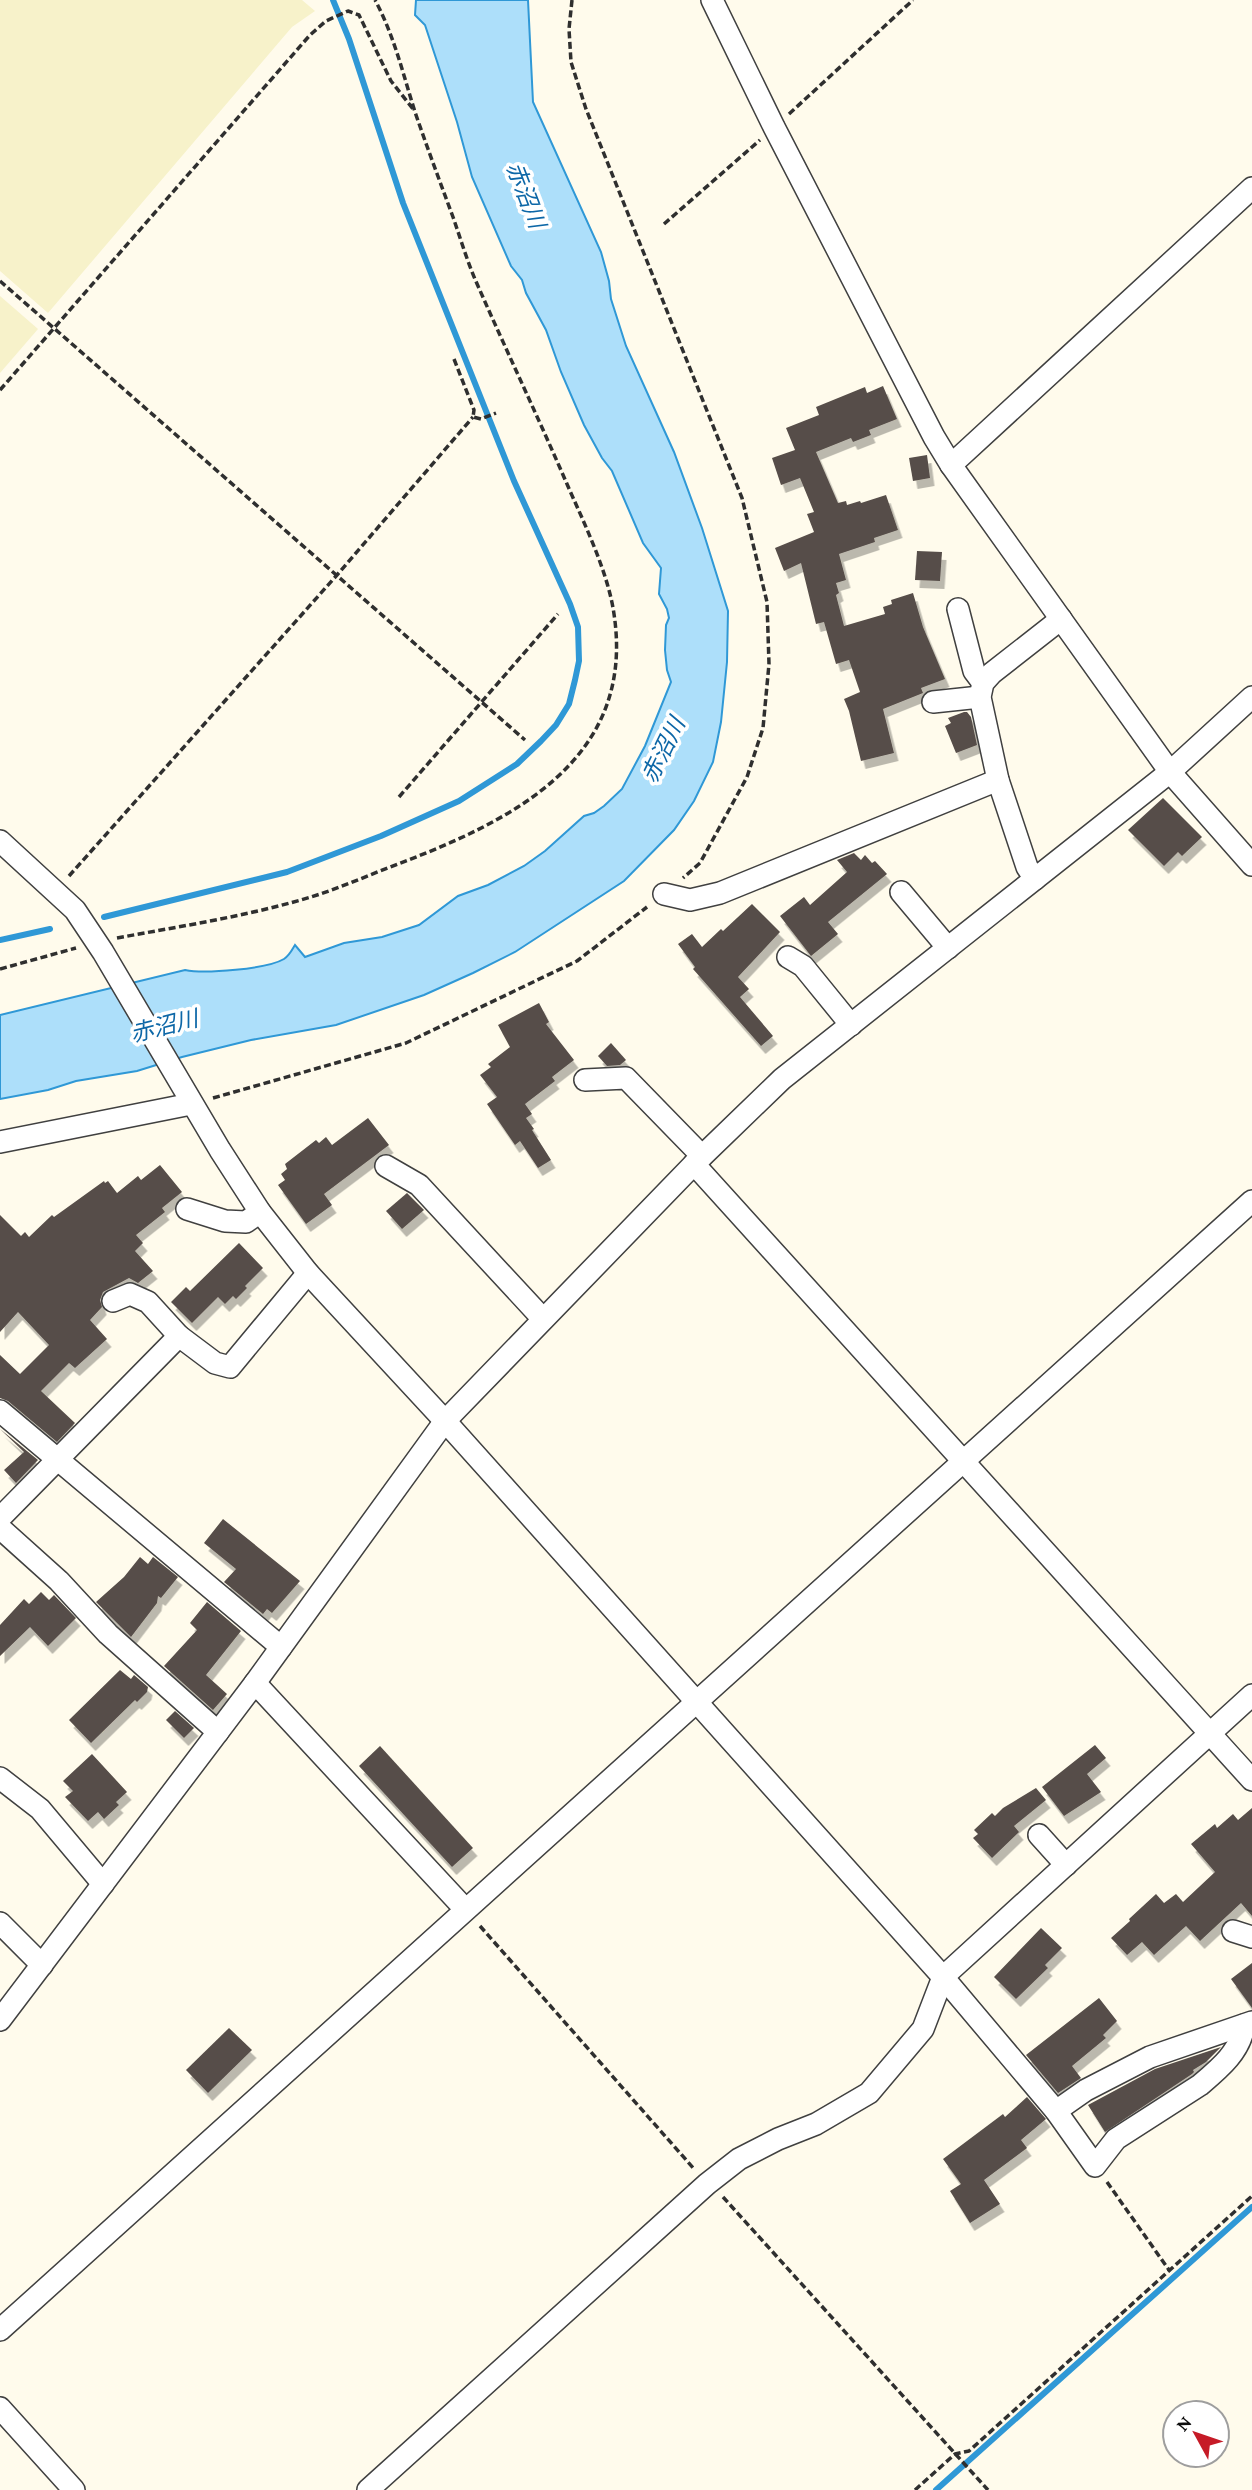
<svg xmlns="http://www.w3.org/2000/svg" width="1252" height="2490" viewBox="0 0 1252 2490" font-family="'Crimson Pro','Noto Sans JP',serif">
  <defs>
    <filter id="shadow"><feDropShadow dx="4.5" dy="8" stdDeviation="0" flood-color="#0004"/></filter>
  </defs>
  <rect width="100%" height="100%" fill="#fffbec"/>
  <g fill="#f7f2ca">
    <path d="M 0,0 L 302,0 L 315,11 L 292,27 L 48,313 L 0,271 Z"/>
    <path d="M 0,296 L 38,329 L 0,373 Z"/>
  </g>
  <path fill="#addffa" stroke="#2f98d6" stroke-width="2" d="M 416,0 L 528,0 L 533,102 L 601,252 L 609,281 L 611,299 L 626,346 L 674,452 L 702,528 L 728,611 L 727,662 L 721,722 L 713,762 L 694,801 L 674,830 L 624,881 L 515,952 L 473,973 L 424,995 L 336,1025 L 251,1040 L 182,1057 L 137,1071 L 76,1081 L 48,1090 L 0,1099 L 0,1015 L 185,970 C 205,974 267,969 284,959 C 289,956 292,950 295,945 L 305,957 L 344,943 L 382,937 L 419,925 L 458,896 L 488,885 L 524,866 L 545,851 L 584,816 L 594,813 L 604,806 L 622,789 L 645,746 L 671,682 L 667,670 L 665,650 L 666,625 L 669,618 L 667,609 L 659,594 L 661,568 L 643,543 L 612,471 L 602,458 L 584,425 L 561,372 L 546,330 L 526,293 L 522,280 L 511,266 L 472,177 L 457,122 L 425,25 L 415,15 Z"/>
  <g fill="none" stroke-linecap="round" stroke-linejoin="round">
    <g stroke="#2f98d6" stroke-width="6">
      <path d="M 104,917 L 287,872 L 381,836 L 459,801 L 517,764 L 541,741 L 556,725 L 569,704 L 575,680 L 579,661 L 578,627 L 570,604 L 514,481 L 403,203 L 349,39 L 333,0"/>
      <path d="M 0,940 L 50,929"/>
      <path d="M 936,2490 L 1252,2207"/>
    </g>
  </g>
  <g fill="#564d48" filter="url(#shadow)">
    <path d="M 883,386 L 897,419 L 869,430 L 871,435 L 853,442 L 851,438 L 816,452 L 838,503 L 846,501 L 847,505 L 860,501 L 861,503 L 886,495 L 898,530 L 874,538 L 875,542 L 839,554 L 846,580 L 836,583 L 839,593 L 836,595 L 844,626 L 885,614 L 883,607 L 892,604 L 891,600 L 913,593 L 923,627 L 945,679 L 921,688 L 923,693 L 883,709 L 894,753 L 861,761 L 849,711 L 844,699 L 860,692 L 849,660 L 836,664 L 824,622 L 816,624 L 801,563 L 784,571 L 775,548 L 814,532 L 807,514 L 814,512 L 800,478 L 781,485 L 772,458 L 795,450 L 786,428 L 819,415 L 816,407 L 865,387 L 867,393 Z"/>
    <path d="M 927,455 L 930,478 L 913,481 L 909,458 Z"/>
    <path d="M 917,551 L 942,552 L 940,581 L 915,580 Z"/>
    <path d="M 964,712 L 967,712 L 971,717 L 977,745 L 956,753 L 945,726 L 951,723 L 948,718 Z"/>
    <path d="M 1163,798 L 1202,837 L 1182,856 L 1178,852 L 1164,866 L 1128,830 Z"/>
    <path d="M 854,853 L 861,860 L 865,855 L 872,863 L 875,861 L 887,874 L 828,922 L 838,934 L 811,956 L 780,916 L 804,897 L 810,905 L 847,872 L 837,860 Z"/>
    <path d="M 752,904 L 780,932 L 738,977 L 749,989 L 740,997 L 773,1036 L 761,1046 L 693,969 L 695,967 L 678,944 L 692,934 L 702,947 L 721,929 L 723,931 Z"/>
    <path d="M 539,1003 L 549,1022 L 546,1024 L 574,1060 L 552,1077 L 555,1081 L 525,1104 L 532,1114 L 526,1118 L 534,1129 L 532,1130 L 551,1160 L 538,1168 L 520,1141 L 515,1145 L 487,1104 L 497,1097 L 480,1075 L 491,1067 L 488,1064 L 510,1047 L 498,1025 Z"/>
    <path d="M 611,1043 L 626,1060 L 620,1065 L 607,1066 L 598,1056 Z"/>
    <path d="M 368,1118 L 389,1145 L 324,1194 L 332,1205 L 306,1224 L 278,1185 L 285,1180 L 281,1174 L 287,1169 L 285,1164 L 316,1140 L 319,1143 L 326,1137 L 332,1145 Z"/>
    <path d="M 160,1165 L 182,1192 L 162,1208 L 165,1212 L 136,1235 L 143,1243 L 135,1251 L 153,1271 L 138,1283 L 129,1278 L 103,1292 L 100,1300 L 102,1307 L 90,1320 L 107,1339 L 75,1368 L 69,1363 L 41,1391 L 75,1423 L 57,1442 L 8,1401 L 0,1398 L 0,1355 L 20,1374 L 49,1345 L 18,1312 L 0,1332 L 0,1215 L 21,1236 L 25,1232 L 29,1237 L 52,1215 L 54,1217 L 104,1181 L 105,1183 L 108,1181 L 117,1193 L 138,1176 L 141,1180 Z"/>
    <path d="M 407,1193 L 424,1210 L 402,1229 L 386,1211 Z"/>
    <path d="M 239,1243 L 263,1268 L 245,1286 L 247,1288 L 236,1299 L 233,1296 L 225,1304 L 218,1297 L 192,1323 L 171,1302 L 186,1287 L 190,1291 Z"/>
    <path d="M 0,1429 L 38,1460 L 16,1483 L 4,1470 L 24,1452 Z"/>
    <path d="M 223,1519 L 300,1581 L 272,1613 L 267,1609 L 263,1614 L 224,1582 L 236,1569 L 204,1543 Z"/>
    <path d="M 140,1557 L 148,1564 L 153,1557 L 178,1577 L 161,1598 L 158,1596 L 157,1603 L 131,1637 L 96,1602 L 124,1577 Z"/>
    <path d="M 41,1592 L 49,1600 L 54,1595 L 76,1618 L 48,1646 L 30,1627 L 0,1656 L 0,1625 L 24,1599 L 29,1604 Z"/>
    <path d="M 207,1602 L 241,1631 L 206,1675 L 227,1694 L 213,1710 L 164,1666 L 197,1630 L 190,1623 Z"/>
    <path d="M 120,1670 L 131,1679 L 134,1675 L 148,1687 L 147,1692 L 137,1702 L 135,1700 L 91,1743 L 69,1720 Z"/>
    <path d="M 175,1711 L 194,1728 L 184,1738 L 166,1720 Z"/>
    <path d="M 1095,1745 L 1106,1758 L 1087,1774 L 1101,1792 L 1064,1816 L 1042,1787 Z"/>
    <path d="M 380,1746 L 473,1848 L 452,1867 L 359,1766 Z"/>
    <path d="M 92,1754 L 127,1792 L 116,1802 L 119,1805 L 104,1819 L 98,1812 L 88,1821 L 65,1797 L 73,1791 L 63,1781 Z"/>
    <path d="M 1036,1788 L 1046,1800 L 1014,1826 L 1019,1832 L 992,1858 L 973,1838 L 978,1834 L 974,1830 L 992,1813 L 995,1816 L 1003,1808 Z"/>
    <path d="M 1252,1808 L 1252,1916 L 1241,1903 L 1200,1941 L 1186,1926 L 1154,1955 L 1142,1942 L 1127,1955 L 1111,1938 L 1130,1921 L 1129,1919 L 1156,1894 L 1164,1903 L 1176,1894 L 1183,1902 L 1215,1872 L 1191,1844 L 1215,1824 L 1217,1828 L 1233,1814 L 1238,1820 Z"/>
    <path d="M 1041,1928 L 1062,1948 L 1045,1965 L 1048,1968 L 1016,1999 L 994,1977 Z"/>
    <path d="M 1252,1963 L 1252,2008 L 1231,1979 Z"/>
    <path d="M 1099,1998 L 1117,2021 L 1103,2035 L 1106,2038 L 1072,2066 L 1081,2078 L 1058,2093 L 1026,2055 Z"/>
    <path d="M 229,2028 L 252,2050 L 208,2093 L 186,2070 Z"/>
    <path d="M 1221,2047 L 1206,2062 L 1193,2070 L 1194,2072 L 1192,2074 L 1105,2132 L 1088,2105 L 1155,2069 Z"/>
    <path d="M 1027,2097 L 1046,2119 L 1021,2140 L 1027,2148 L 984,2180 L 1000,2204 L 970,2223 L 950,2191 L 961,2184 L 943,2159 L 1003,2114 L 1005,2117 Z"/>
  </g>
  <g fill="none" stroke-linecap="round" stroke-linejoin="round">
    <g stroke="#404040" stroke-width="24">
      <g id="minor">
        <path d="M 712,0 L 774,127 L 934,437 L 951,465 L 1170,772 L 1252,865"/>
        <path d="M 951,465 L 1252,188"/>
        <path d="M 958,609 L 974,671 L 983,683"/>
        <path d="M 933,702 L 980,697"/>
        <path d="M 0,841 L 75,910 L 103,952 L 220,1150 L 260,1212 L 308,1273 L 445,1421 L 943,1977 L 1056,2111 L 1095,2166 L 1116,2139 L 1200,2085 C 1219,2069 1241,2051 1244,2025"/>
        <path d="M 1035,879 L 1027,867 L 998,780 L 980,697 L 983,683 L 992,673 L 1061,619"/>
        <path d="M 901,892 L 948,948"/>
        <path d="M 664,894 L 690,900 L 720,893 L 998,780"/>
        <path d="M 788,957 L 803,966 L 851,1025"/>
        <path d="M 585,1080 L 626,1078 L 702,1156"/>
        <path d="M 0,1142 L 191,1104"/>
        <path d="M 694,1164 L 1252,1780"/>
        <path d="M 386,1166 L 419,1185 L 543,1319"/>
        <path d="M 187,1209 L 225,1221 L 246,1222 L 260,1212"/>
        <path d="M 113,1301 L 130,1294 L 148,1302 L 179,1336"/>
        <path d="M 0,1411 L 281,1647"/>
        <path d="M 0,1518 L 179,1336 L 215,1363 L 230,1367 L 308,1273"/>
        <path d="M 0,1528 L 59,1581 L 108,1634 L 218,1732"/>
        <path d="M 255,1683 L 465,1909"/>
        <path d="M 0,1778 L 40,1809 L 103,1884"/>
        <path d="M 1039,1835 L 1066,1865"/>
        <path d="M 0,1923 L 42,1965"/>
        <path d="M 1233,1931 L 1252,1937"/>
        <path d="M 0,2020 L 255,1683 L 445,1421 L 694,1164 L 782,1079 L 1170,772 L 1252,697"/>
        <path d="M 1056,2111 L 1086,2090 L 1150,2057 L 1252,2022"/>
        <path d="M 0,2330 L 1252,1201"/>
        <path d="M 0,2408 L 74,2490"/>
        <path d="M 368,2490 L 707,2184 L 739,2159 L 778,2139 L 816,2124 L 869,2093 L 923,2029 L 943,1977 L 1252,1695"/>
      </g>
    </g>
    <g stroke="#2f2f2f" stroke-width="3.5" stroke-dasharray="7 3.5" stroke-linecap="butt">
      <path d="M 572,0 L 569,29 L 571,62 L 586,109 L 742,498 L 767,602 L 769,664 L 763,728 L 747,777 L 700,863 L 683,878"/>
      <path d="M 789,114 L 913,0"/>
      <path d="M 664,224 L 760,140"/>
      <path d="M 0,281 L 525,740"/>
      <path d="M 454,359 L 474,410 L 473,417 L 481,419 L 496,413"/>
      <path d="M 0,390 L 310,35 L 326,21 L 348,11 L 359,15 L 391,81 L 413,109"/>
      <path d="M 399,797 L 558,614"/>
      <path d="M 69,876 L 337,575 L 473,417"/>
      <path d="M 117,938 C 182,926 248,916 311,897 C 340,888 369,875 398,864 C 511,821 636,760 614,614 C 608,572 584,523 567,484 C 538,417 507,352 478,286 C 468,264 461,240 453,217 C 440,182 427,147 415,112 C 403,74 394,35 375,0"/>
      <path d="M 0,969 L 76,948"/>
      <path d="M 213,1098 L 406,1043 L 577,961 L 647,907"/>
      <path d="M 480,1926 L 695,2170"/>
      <path d="M 1107,2182 L 1169,2270"/>
      <path d="M 723,2197 L 988,2490"/>
      <path d="M 915,2490 L 955,2454 L 969,2451 L 1252,2196"/>
    </g>
    <use href="#minor" stroke="#fff" stroke-width="21"/>
  </g>
  <g text-anchor="middle" stroke-width="7" stroke-linejoin="round" paint-order="stroke">
    <g font-size="23" font-style="italic" fill="#0d67a7" stroke="#fff">
      <text transform="translate(526 195) rotate(69)" y="8">赤沼川</text>
      <text transform="translate(663 750) rotate(-64)" y="8">赤沼川</text>
      <text transform="translate(164 1026) rotate(-14)" y="8">赤沼川</text>
    </g>
  </g>
  <g transform="translate(1196 2434) rotate(310)"><circle r="33" fill="#ffffff" stroke="#9e9e9e" stroke-width="2"/>
  <path d="M0-5L12 26L0 18L-12 26Z" fill="#c61b27"/>
  <text y="-10" font-size="19" font-weight="bold" text-anchor="middle" fill="#0d0d0d">N</text>
  </g>
</svg>
